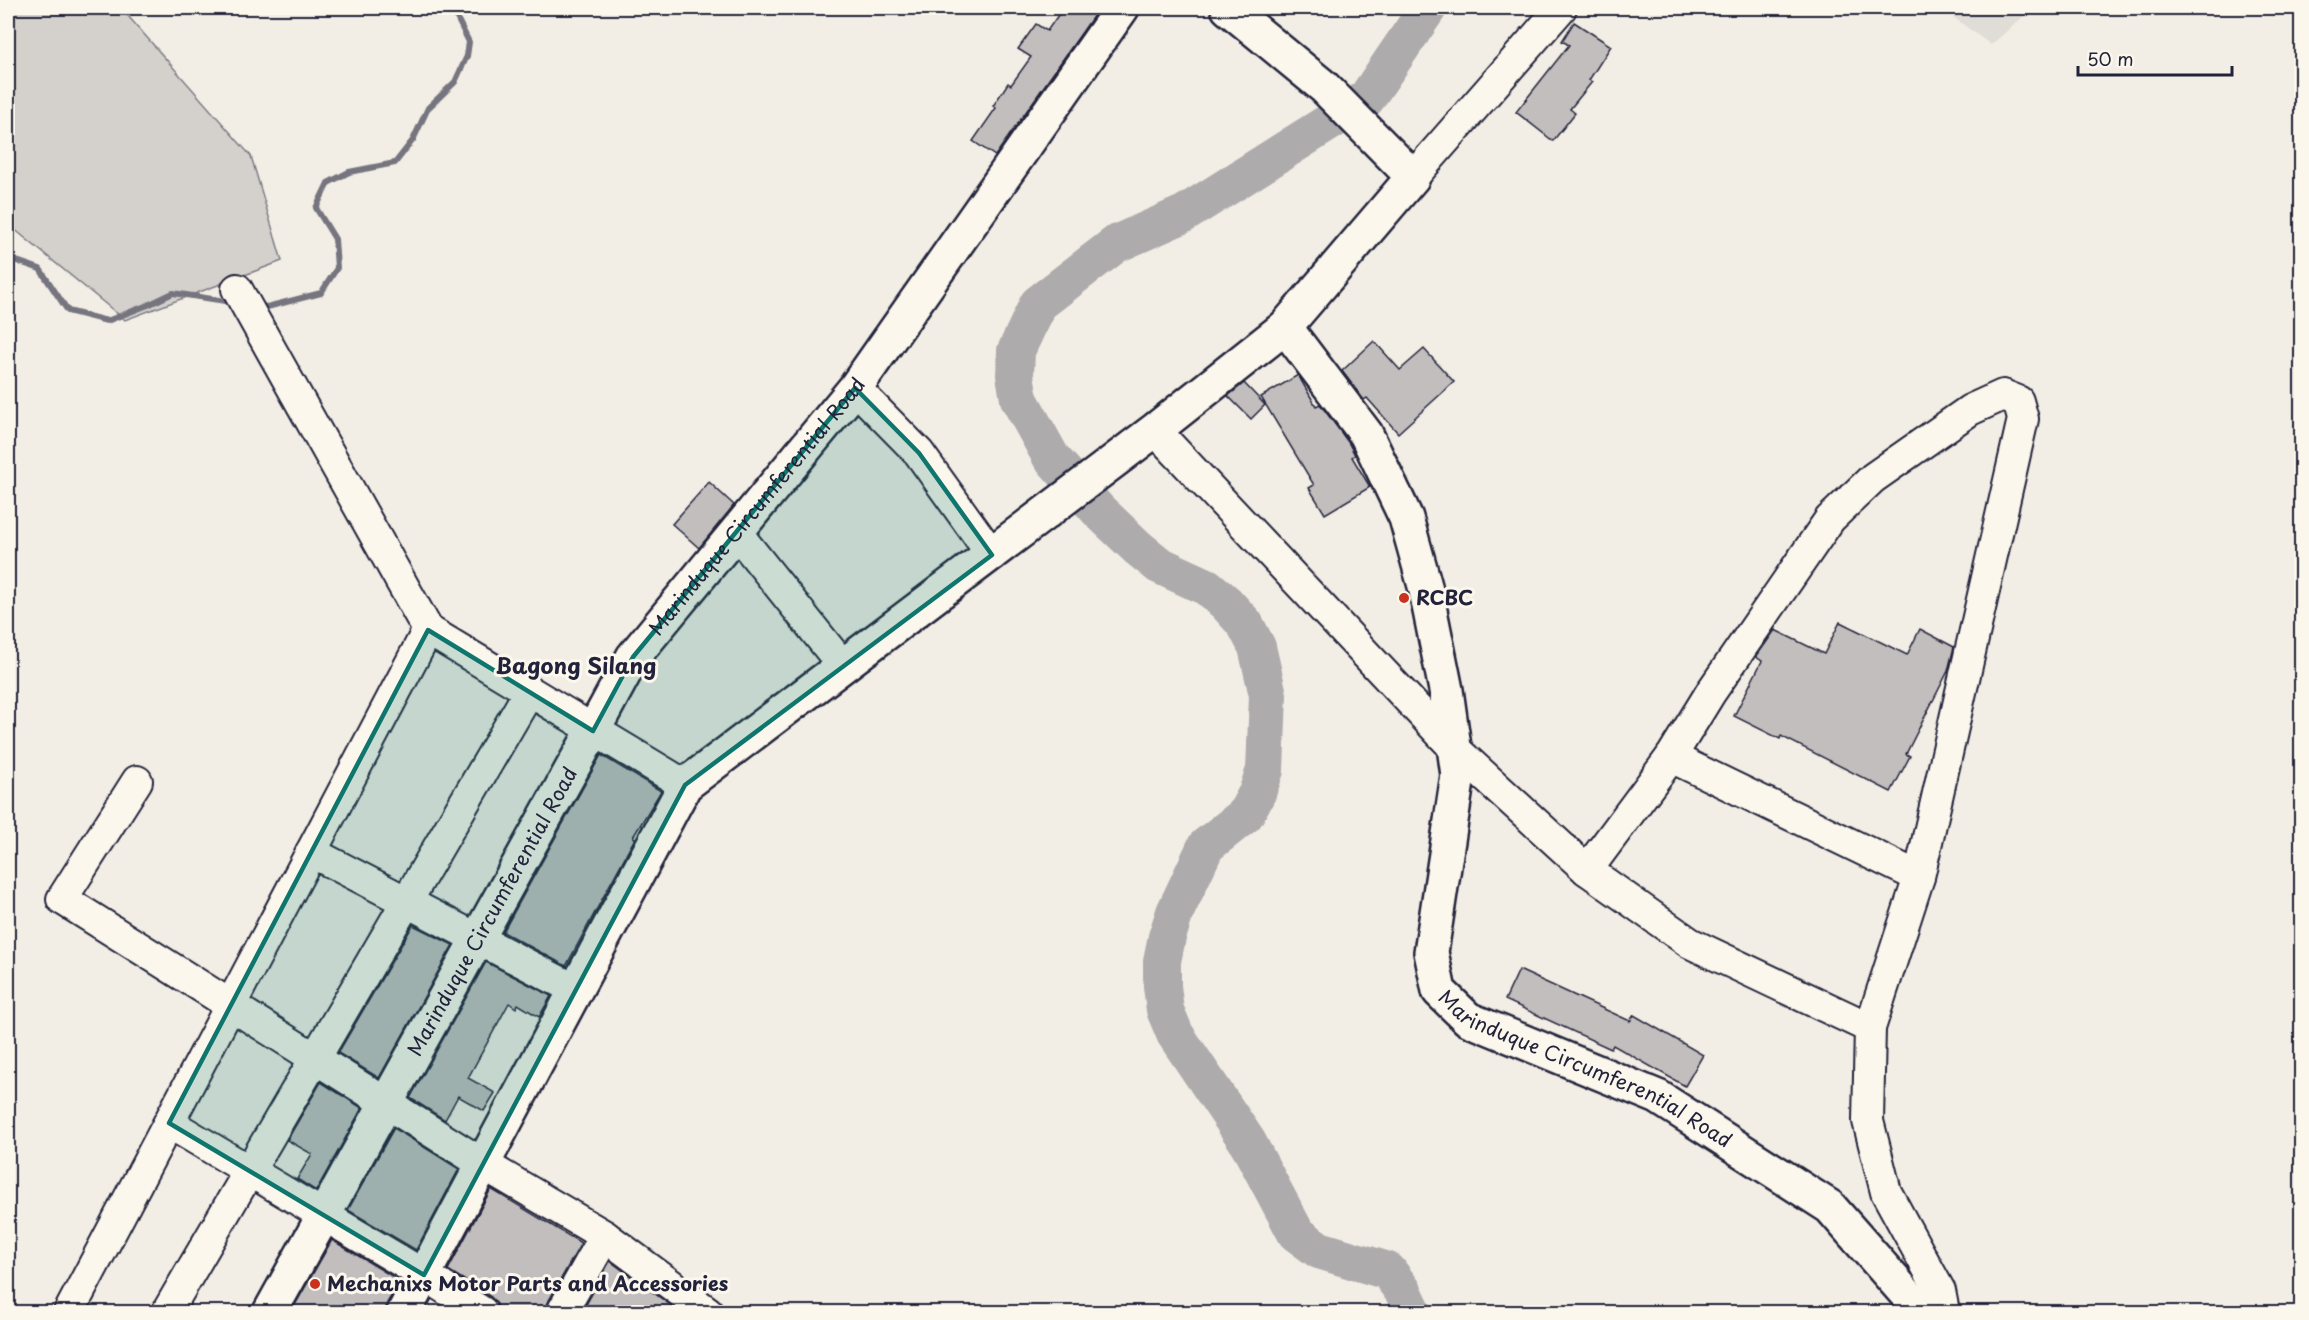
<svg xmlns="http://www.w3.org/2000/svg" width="2309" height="1320" viewBox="0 0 2309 1320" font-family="'Playpen Sans',sans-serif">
  <rect width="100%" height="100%" fill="#f2eee5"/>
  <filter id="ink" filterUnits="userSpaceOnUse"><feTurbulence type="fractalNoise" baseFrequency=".0167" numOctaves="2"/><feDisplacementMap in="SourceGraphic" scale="12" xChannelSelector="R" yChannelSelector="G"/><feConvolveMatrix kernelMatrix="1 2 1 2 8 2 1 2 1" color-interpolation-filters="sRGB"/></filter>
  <g filter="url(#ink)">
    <path fill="#e0dcd6" d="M 1941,8 L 2033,8 L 1991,45 Z"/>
    <path fill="#d4d1cc" stroke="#7b7a84" stroke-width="1.5" d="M 8,8 L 121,8 L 251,156 L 282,261 L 125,320 L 8,224 Z"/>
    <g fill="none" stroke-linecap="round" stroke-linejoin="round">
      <g stroke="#76747f" stroke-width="6">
        <path d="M 8,263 L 14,260 L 40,269 L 68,311 L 107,321 L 148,305 L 173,293 L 232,302"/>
        <path d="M 257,305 L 267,307 L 321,293 L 337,268 L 335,239 L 316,208 L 328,183 L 349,172 L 395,163 L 413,140 L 428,108 L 455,82 L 467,56 L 469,42 L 456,16 L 454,8"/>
      </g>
      <path stroke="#aeabad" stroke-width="38" d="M 1413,1312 L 1403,1291 L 1388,1271 L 1319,1250 L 1296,1233 L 1247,1141 L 1175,1034 L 1165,1010 L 1162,986 L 1162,961 L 1167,937 L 1175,912 L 1206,846 L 1245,815 L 1257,793 L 1265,770 L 1268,695 L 1257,647 L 1245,624 L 1226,603 L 1207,587 L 1159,565 L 1138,548 L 1099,511 L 1051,457 L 1019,399 L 1015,375 L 1016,351 L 1038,304 L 1116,244 L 1184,214 L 1366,99 L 1428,8"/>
    </g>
    <g fill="#c2bebe" stroke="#22223b" stroke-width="1.5">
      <path d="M 1063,8 L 1099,8 L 995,156 L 973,141 L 996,108 L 993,106 L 1008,83 L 1011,85 L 1031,57 L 1018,49 L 1036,24 L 1047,31 Z"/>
      <path d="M 1574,22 L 1611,46 L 1589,80 L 1592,82 L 1570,109 L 1575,113 L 1553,141 L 1516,112 L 1569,45 L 1562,41 Z"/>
      <path d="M 1374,341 L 1400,370 L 1424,349 L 1454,382 L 1398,433 L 1367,398 L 1364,400 L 1342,371 Z"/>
      <path d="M 1298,375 L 1316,406 L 1320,404 L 1348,442 L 1355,455 L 1352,457 L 1370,487 L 1325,514 L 1309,488 L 1314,485 L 1261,397 Z"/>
      <path d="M 1244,383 L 1265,405 L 1251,419 L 1228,396 Z"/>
      <path d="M 709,482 L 734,505 L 699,548 L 672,524 Z"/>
      <path d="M 1840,622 L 1907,655 L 1920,629 L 1954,647 L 1948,671 L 1906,754 L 1910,756 L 1891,792 L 1781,736 L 1780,739 L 1734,716 L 1762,661 L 1756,657 L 1775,630 L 1824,654 Z"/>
      <path d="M 601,755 L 661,791 L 633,837 L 635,838 L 566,966 L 503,932 Z"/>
      <path d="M 413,925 L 453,945 L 379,1078 L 338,1053 Z"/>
      <path d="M 486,962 L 551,996 L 539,1017 L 518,1004 L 516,1008 L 509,1003 L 468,1078 L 495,1093 L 484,1111 L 458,1096 L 445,1120 L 410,1098 Z"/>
      <path d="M 1519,970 L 1630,1021 L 1634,1015 L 1703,1055 L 1685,1086 L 1613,1045 L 1611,1049 L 1505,1000 Z"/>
      <path d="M 321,1082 L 362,1108 L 316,1191 L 297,1179 L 312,1154 L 287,1140 Z"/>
      <path d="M 394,1128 L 459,1169 L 416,1250 L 348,1210 Z"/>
      <path d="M 491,1189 L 581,1243 L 547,1304 L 545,1312 L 499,1312 L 497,1304 L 491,1297 L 448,1270 Z"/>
      <path d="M 332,1240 L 400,1281 L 387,1303 L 385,1312 L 291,1312 Z"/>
      <path d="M 610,1261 L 680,1312 L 582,1312 Z"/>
    </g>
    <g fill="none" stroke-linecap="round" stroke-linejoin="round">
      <g stroke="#22223b" stroke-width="34">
        <g id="minor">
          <path d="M 1413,177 L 1561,8"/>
          <path d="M 237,289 L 428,630 L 685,785"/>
          <path d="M 855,388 L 919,453 L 992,555"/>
          <path d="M 1155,430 L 1455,749 L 1587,870 L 1671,757 L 1711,692 L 1830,519 L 1873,478 L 1970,410 L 2003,395 L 2018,401 L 2023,419 L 1919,877 L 1870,1028 L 1868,1121 L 1886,1192 L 1940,1291 L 1944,1312"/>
          <path d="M 736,532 L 843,666"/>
          <path d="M 1671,757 L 1919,877"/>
          <path d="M 137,781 L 62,899 L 483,1164 L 605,1236 L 708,1312"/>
          <path d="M 311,852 L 576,990"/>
          <path d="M 1587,870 L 1690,943 L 1870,1028"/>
          <path d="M 169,1123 L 424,1275 L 482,1312"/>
          <path d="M 69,1312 L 428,630"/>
          <path d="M 167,1312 L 529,692"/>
          <path d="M 562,1312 L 605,1236"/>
        </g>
      </g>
      <g stroke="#22223b" stroke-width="38">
        <g id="major">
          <path id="s1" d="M 1285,327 L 1366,434 L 1406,518 L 1425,586 L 1446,690 L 1458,775 L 1431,952 L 1439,991 L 1468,1019 L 1658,1097 L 1830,1207 L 1922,1312"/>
          <path id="s2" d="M 270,1312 L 593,731 L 633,657 L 855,388 L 1122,8"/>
          <path d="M 404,1312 L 685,785 L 1155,430 L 1285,327 L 1413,177 L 1324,87 L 1228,8"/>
        </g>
      </g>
      <use href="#minor" stroke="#fbf7ec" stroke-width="30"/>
      <use href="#major" stroke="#fbf7ec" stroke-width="33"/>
    </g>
  </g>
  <path fill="#0f766e" fill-opacity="0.2" stroke="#0f766e" stroke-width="4.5" stroke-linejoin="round" d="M 855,388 L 919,453 L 992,555 L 685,785 L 424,1275 L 169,1123 L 428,630 L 593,731 L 633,657 Z"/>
  <g fill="#c8321e" stroke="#fbf7ec" stroke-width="2">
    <circle cx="1404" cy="598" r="6"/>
    <circle cx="315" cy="1284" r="6"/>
  </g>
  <g text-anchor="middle" stroke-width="6" stroke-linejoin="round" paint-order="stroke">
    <g font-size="20" fill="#22223b" stroke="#fbf7ec">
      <text dy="7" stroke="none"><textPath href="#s2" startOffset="944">Marinduque Circumferential Road</textPath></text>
      <text dy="7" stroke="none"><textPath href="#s2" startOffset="458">Marinduque Circumferential Road</textPath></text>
      <text dy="7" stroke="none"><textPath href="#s1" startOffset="876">Marinduque Circumferential Road</textPath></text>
    </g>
    <g font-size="20" font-weight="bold" fill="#22223b" stroke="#fbf7ec" text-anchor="start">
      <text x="1416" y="605">RCBC</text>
      <text x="327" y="1291">Mechanixs Motor Parts and Accessories</text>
    </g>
    <g font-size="22" font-weight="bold" fill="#22223b" stroke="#fbf7ec">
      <text x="576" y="674">Bagong Silang</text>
    </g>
  </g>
  <rect width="2309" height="1320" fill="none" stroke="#fbf7ec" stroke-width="30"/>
  <rect x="15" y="15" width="2279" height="1290" fill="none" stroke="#22223b" stroke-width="2" filter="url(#ink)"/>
  <path d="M2078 66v9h154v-9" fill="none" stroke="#22223b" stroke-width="3"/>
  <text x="2087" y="66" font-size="18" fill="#22223b" stroke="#fbf7ec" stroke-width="4.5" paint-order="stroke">50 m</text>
</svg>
